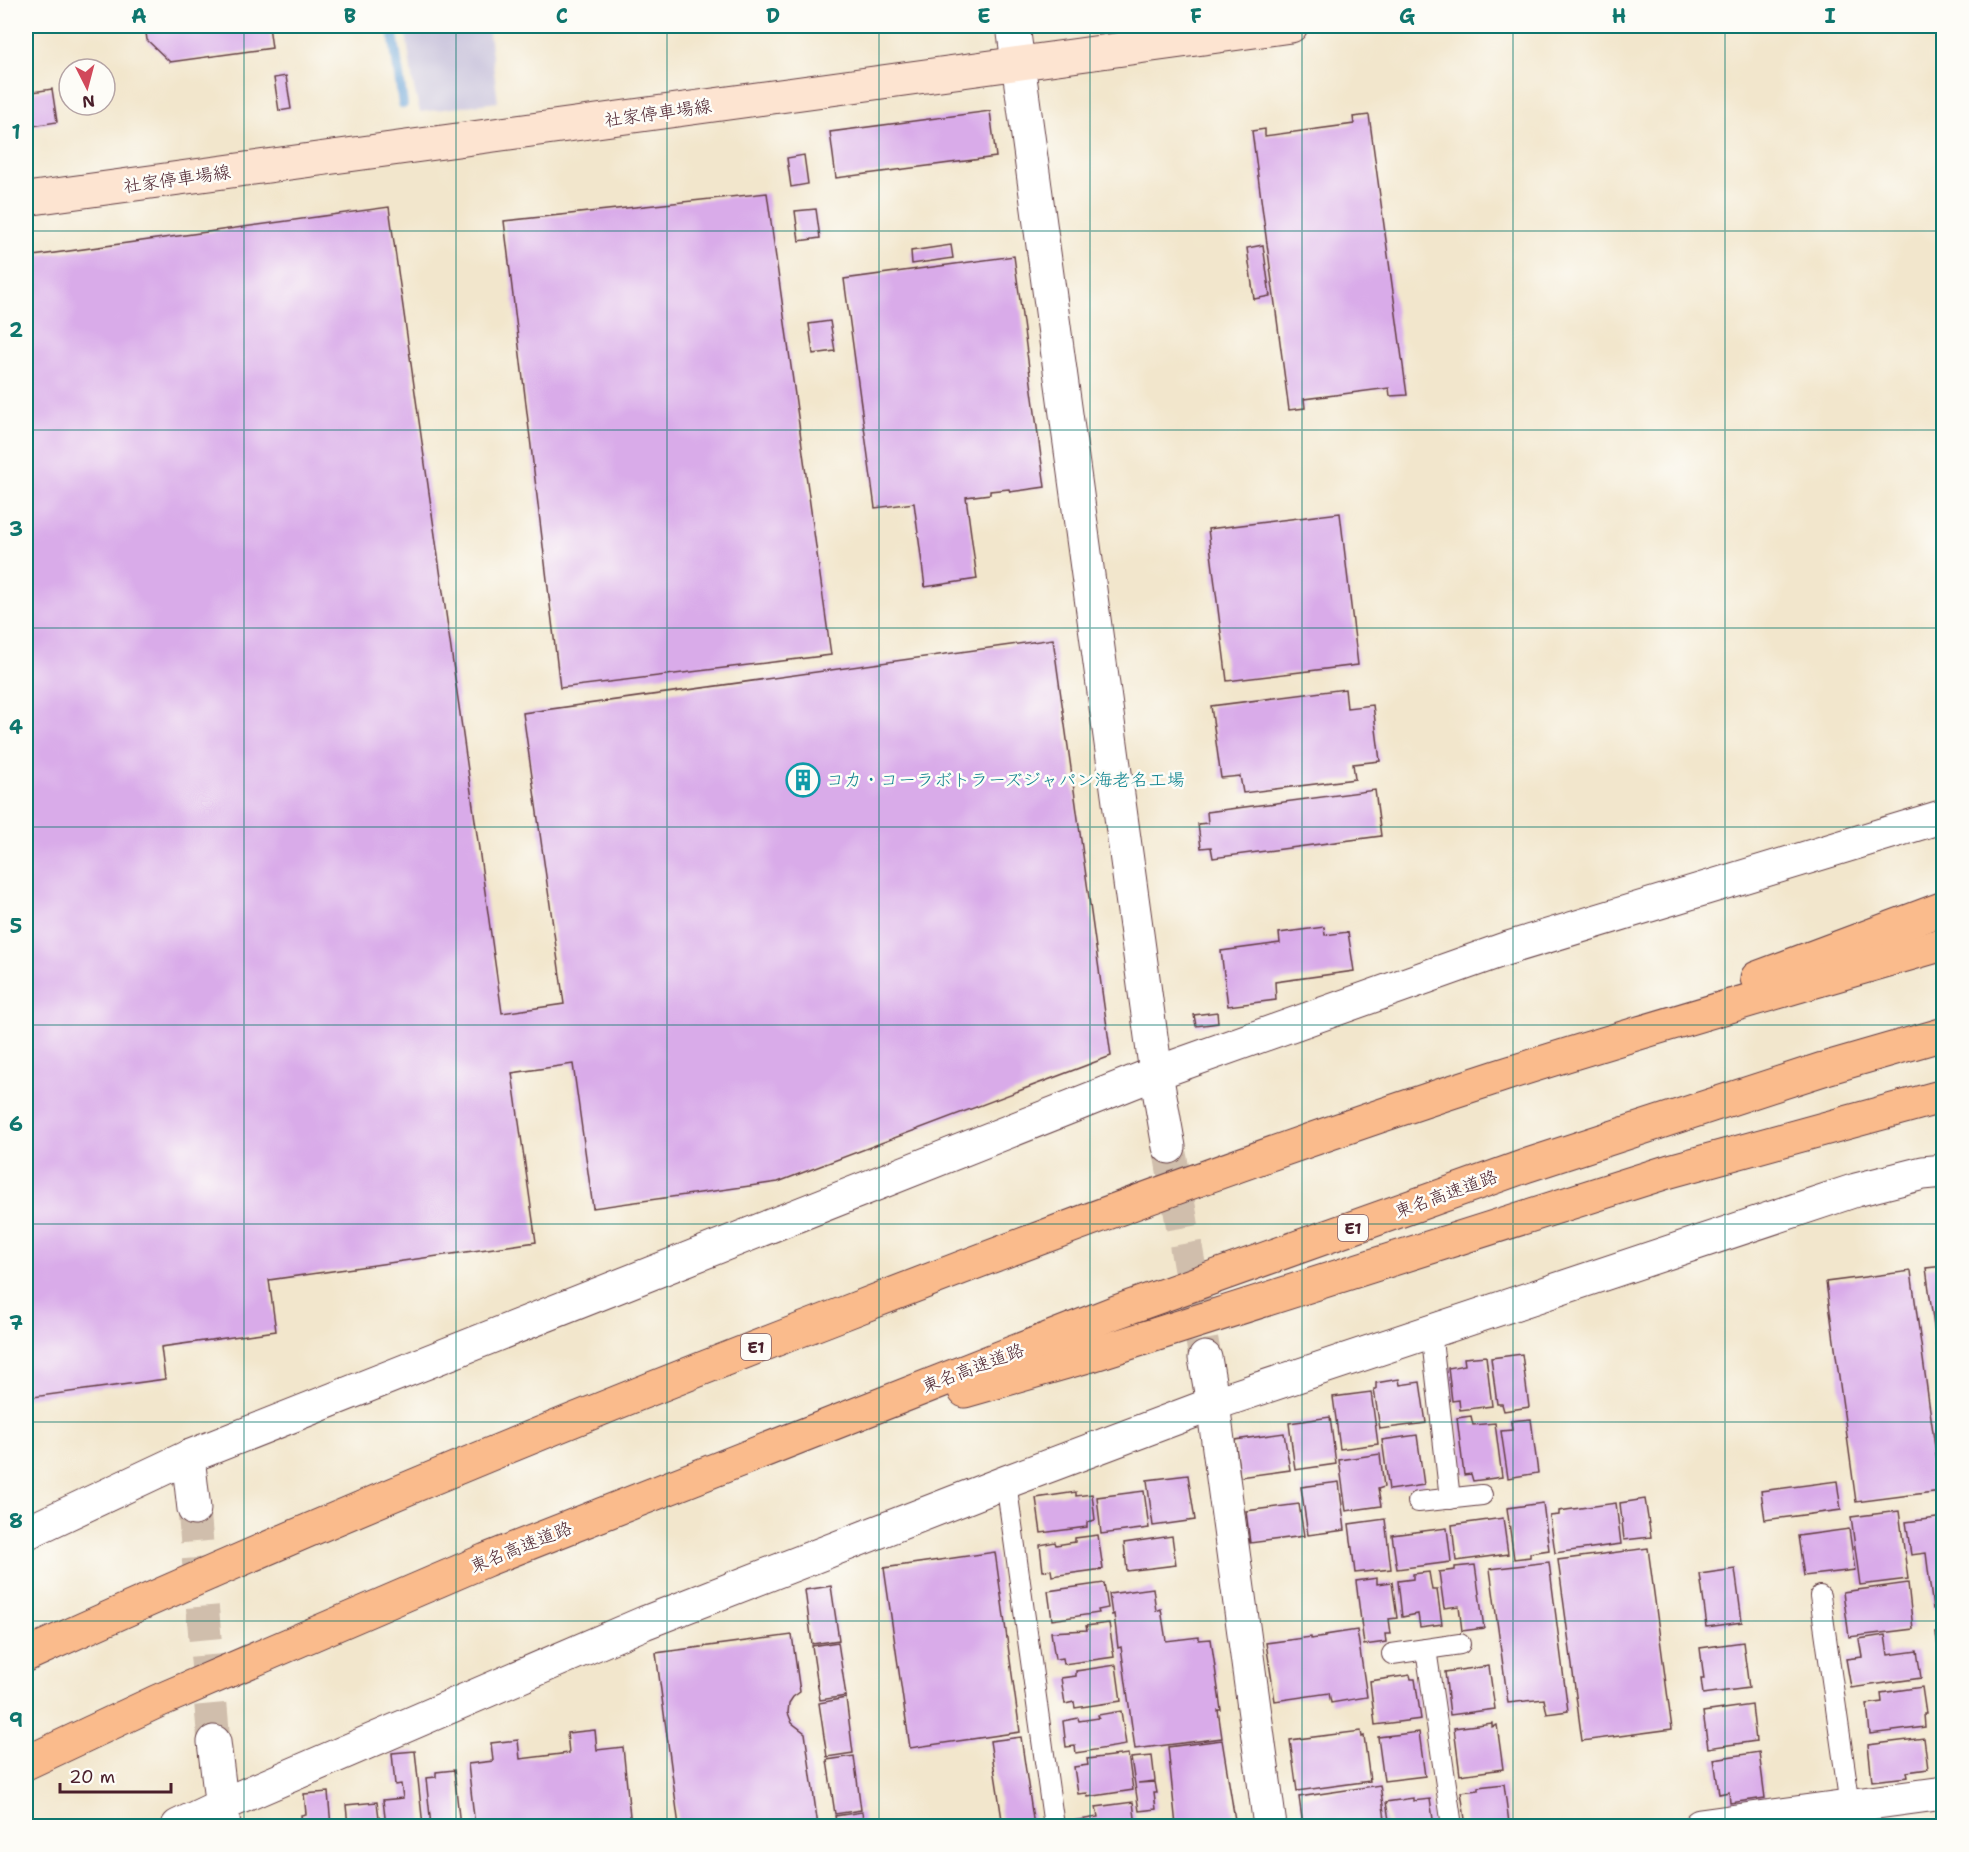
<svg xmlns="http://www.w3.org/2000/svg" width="1969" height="1852" viewBox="0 0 1969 1852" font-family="'Shantell Sans','Klee One',sans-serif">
  <rect width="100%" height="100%" fill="#fdfcf7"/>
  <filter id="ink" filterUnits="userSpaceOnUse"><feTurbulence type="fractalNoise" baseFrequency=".0167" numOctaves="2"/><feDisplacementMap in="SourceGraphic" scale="12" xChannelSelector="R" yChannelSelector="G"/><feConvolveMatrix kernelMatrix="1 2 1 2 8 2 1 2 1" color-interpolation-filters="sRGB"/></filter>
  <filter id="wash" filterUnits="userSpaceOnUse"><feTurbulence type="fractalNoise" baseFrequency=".008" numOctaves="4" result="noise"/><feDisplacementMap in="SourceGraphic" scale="24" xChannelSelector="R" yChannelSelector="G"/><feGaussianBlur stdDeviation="1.35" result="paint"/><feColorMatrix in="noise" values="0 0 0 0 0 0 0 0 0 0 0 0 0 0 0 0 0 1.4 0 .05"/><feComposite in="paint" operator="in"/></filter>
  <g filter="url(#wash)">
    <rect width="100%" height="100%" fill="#f2e6cc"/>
    <path fill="#c6c0da" d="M 405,26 L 488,26 L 498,102 L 420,112 L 413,84 Z"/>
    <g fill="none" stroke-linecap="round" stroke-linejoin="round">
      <path stroke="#67a2d7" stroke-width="10" d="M 392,26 L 403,104"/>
    </g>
    <g id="blocks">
      <g fill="#d9abe9">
        <path d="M 145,26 L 269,26 L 272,48 L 170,62 L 147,40 Z"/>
        <path d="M 286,76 L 291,109 L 279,111 L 274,78 Z"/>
        <path d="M 52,89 L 57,122 L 26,127 L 26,93 Z"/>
        <path d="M 990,111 L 996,157 L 836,178 L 830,132 Z"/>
        <path d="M 1369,115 L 1407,395 L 1390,396 L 1389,388 L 1304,399 L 1305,408 L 1289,410 L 1252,131 L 1265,129 L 1265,136 L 1354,124 L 1353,117 Z"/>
        <path d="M 804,155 L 808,184 L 791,187 L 787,158 Z"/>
        <path d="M 767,193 L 831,655 L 560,688 L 504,221 Z"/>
        <path d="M 389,207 L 502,1013 L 564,1004 L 523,713 L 1053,639 L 1111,1056 L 778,1182 L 593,1208 L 573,1064 L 512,1073 L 536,1242 L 269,1280 L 276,1331 L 161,1347 L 165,1379 L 26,1398 L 26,257 Z"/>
        <path d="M 816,209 L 820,238 L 799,241 L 795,211 Z"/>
        <path d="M 951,245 L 953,258 L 912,264 L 911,251 Z"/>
        <path d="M 1263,245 L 1270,296 L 1254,299 L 1247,248 Z"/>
        <path d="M 1014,256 L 1045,487 L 1010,492 L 1009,489 L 990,491 L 990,494 L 966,497 L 977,579 L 925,587 L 914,503 L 875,508 L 844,279 Z"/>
        <path d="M 830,321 L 835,351 L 813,354 L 809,324 Z"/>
        <path d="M 1340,513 L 1358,665 L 1227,681 L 1208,529 Z"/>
        <path d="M 1345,689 L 1347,708 L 1373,705 L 1380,761 L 1353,764 L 1355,779 L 1243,793 L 1240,776 L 1221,778 L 1211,706 Z"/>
        <path d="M 1375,790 L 1381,836 L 1213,858 L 1211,847 L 1201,848 L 1198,824 L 1208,823 L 1207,812 Z"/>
        <path d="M 1324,927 L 1325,935 L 1348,932 L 1354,971 L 1275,982 L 1276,1000 L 1228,1006 L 1221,951 L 1280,943 L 1279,933 Z"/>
        <path d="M 1217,1012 L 1218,1023 L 1196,1026 L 1194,1015 Z"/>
        <path d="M 1944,1266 L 1944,1385 L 1942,1385 L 1926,1268 Z"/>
        <path d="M 1911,1271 L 1941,1491 L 1856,1502 L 1826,1282 Z"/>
        <path d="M 1522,1354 L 1529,1407 L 1504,1411 L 1502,1404 L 1497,1404 L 1491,1358 Z"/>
        <path d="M 1486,1356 L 1492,1406 L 1460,1410 L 1459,1400 L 1452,1401 L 1448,1368 L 1465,1365 L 1464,1358 Z"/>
        <path d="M 1399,1379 L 1400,1385 L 1420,1382 L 1426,1423 L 1380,1429 L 1374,1389 L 1376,1389 L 1376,1383 Z"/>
        <path d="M 1371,1392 L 1378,1444 L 1340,1449 L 1333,1397 Z"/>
        <path d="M 1471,1416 L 1473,1425 L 1495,1423 L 1502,1477 L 1473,1481 L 1471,1474 L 1464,1475 L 1457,1418 Z"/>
        <path d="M 1330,1417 L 1336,1464 L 1295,1470 L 1289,1423 Z"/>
        <path d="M 1531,1419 L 1538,1473 L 1508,1478 L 1501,1431 L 1512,1430 L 1511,1421 Z"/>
        <path d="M 1284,1433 L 1290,1470 L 1240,1477 L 1235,1440 Z"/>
        <path d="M 1417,1435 L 1424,1485 L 1389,1490 L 1382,1440 Z"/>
        <path d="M 1380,1454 L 1384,1487 L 1378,1489 L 1381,1506 L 1346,1511 L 1339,1460 Z"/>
        <path d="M 1188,1475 L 1195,1520 L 1153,1526 L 1147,1480 Z"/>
        <path d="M 1837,1481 L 1841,1510 L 1765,1520 L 1761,1491 Z"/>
        <path d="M 1339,1482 L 1345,1530 L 1308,1535 L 1301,1487 Z"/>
        <path d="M 1144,1491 L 1149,1528 L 1101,1534 L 1097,1497 Z"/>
        <path d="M 1076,1492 L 1076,1496 L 1092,1494 L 1095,1520 L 1087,1522 L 1087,1527 L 1041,1533 L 1036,1498 Z"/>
        <path d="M 1645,1499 L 1651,1537 L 1624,1540 L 1620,1503 Z"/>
        <path d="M 1543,1503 L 1549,1550 L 1530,1553 L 1530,1557 L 1514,1559 L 1507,1508 Z"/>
        <path d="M 1616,1503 L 1621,1544 L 1555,1553 L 1550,1516 L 1559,1515 L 1559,1511 Z"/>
        <path d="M 1299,1504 L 1304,1536 L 1250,1543 L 1246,1511 Z"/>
        <path d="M 1899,1511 L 1908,1579 L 1860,1585 L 1851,1517 Z"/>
        <path d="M 1944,1517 L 1944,1608 L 1933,1609 L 1926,1553 L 1911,1555 L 1906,1522 Z"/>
        <path d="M 1503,1518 L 1508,1554 L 1456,1561 L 1452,1525 Z"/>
        <path d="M 1385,1519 L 1391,1569 L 1355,1573 L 1349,1524 Z"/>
        <path d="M 1447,1528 L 1451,1562 L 1397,1569 L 1392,1535 Z"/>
        <path d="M 1849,1529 L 1855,1570 L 1804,1576 L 1798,1536 Z"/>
        <path d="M 1098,1535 L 1103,1569 L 1052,1576 L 1051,1570 L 1043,1571 L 1040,1545 L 1055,1542 L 1056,1545 L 1075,1542 L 1075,1538 Z"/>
        <path d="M 1172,1536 L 1176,1565 L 1127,1571 L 1124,1543 Z"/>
        <path d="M 1648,1548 L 1672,1729 L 1582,1741 L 1558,1560 Z"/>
        <path d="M 995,1552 L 1020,1732 L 910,1748 L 884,1568 Z"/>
        <path d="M 1549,1562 L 1568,1711 L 1547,1714 L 1544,1699 L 1508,1703 L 1490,1569 Z"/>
        <path d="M 1475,1565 L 1484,1628 L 1462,1631 L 1459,1606 L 1444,1608 L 1439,1572 L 1455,1570 L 1455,1567 Z"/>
        <path d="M 1735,1569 L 1742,1622 L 1707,1627 L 1700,1574 Z"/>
        <path d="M 1429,1572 L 1432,1590 L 1437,1590 L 1442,1624 L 1420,1627 L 1418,1614 L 1402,1617 L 1398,1581 L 1413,1579 L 1413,1574 Z"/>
        <path d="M 1377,1578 L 1377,1584 L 1392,1582 L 1397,1618 L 1389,1619 L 1391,1634 L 1385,1634 L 1386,1642 L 1364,1645 L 1356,1581 Z"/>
        <path d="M 1104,1583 L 1108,1608 L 1098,1610 L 1099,1613 L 1052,1620 L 1048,1591 Z"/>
        <path d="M 1908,1583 L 1913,1629 L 1849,1637 L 1843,1592 Z"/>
        <path d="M 831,1586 L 839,1640 L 812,1644 L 805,1590 Z"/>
        <path d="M 1153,1588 L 1156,1611 L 1161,1609 L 1166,1641 L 1199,1637 L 1199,1640 L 1211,1639 L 1221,1710 L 1218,1710 L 1222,1738 L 1135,1749 L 1121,1647 L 1118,1648 L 1114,1614 L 1112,1615 L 1109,1594 Z"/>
        <path d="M 1109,1623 L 1114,1657 L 1064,1664 L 1063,1658 L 1055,1659 L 1051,1632 L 1087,1630 L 1086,1626 Z"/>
        <path d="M 1357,1630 L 1367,1697 L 1331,1703 L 1329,1693 L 1275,1701 L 1266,1643 L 1311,1637 L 1311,1639 L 1325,1637 L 1325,1635 Z"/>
        <path d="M 1944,1632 L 1944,1675 L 1942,1675 L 1936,1633 Z"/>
        <path d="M 792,1635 L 800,1692 L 793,1697 L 789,1703 L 788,1713 L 792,1723 L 805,1733 L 818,1826 L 679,1826 L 656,1653 Z"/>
        <path d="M 1885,1635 L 1888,1655 L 1917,1651 L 1921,1678 L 1851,1688 L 1846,1659 L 1862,1657 L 1859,1639 Z"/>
        <path d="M 838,1642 L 846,1696 L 820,1700 L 812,1646 Z"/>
        <path d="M 1743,1642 L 1749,1688 L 1703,1694 L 1701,1679 L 1704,1679 L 1700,1648 Z"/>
        <path d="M 1116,1665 L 1121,1701 L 1075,1708 L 1074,1702 L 1065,1704 L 1061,1678 L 1076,1676 L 1076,1671 Z"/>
        <path d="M 1489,1666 L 1495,1709 L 1450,1715 L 1445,1672 Z"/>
        <path d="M 1410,1675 L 1411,1679 L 1415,1679 L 1421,1719 L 1375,1725 L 1370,1681 Z"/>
        <path d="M 1922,1687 L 1926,1714 L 1924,1714 L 1925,1727 L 1870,1734 L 1867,1704 L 1882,1702 L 1881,1693 Z"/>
        <path d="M 846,1698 L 853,1753 L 827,1757 L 819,1703 Z"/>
        <path d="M 1752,1705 L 1756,1741 L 1708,1748 L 1703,1712 Z"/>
        <path d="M 1121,1711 L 1126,1745 L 1076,1753 L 1075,1746 L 1066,1747 L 1063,1721 L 1078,1718 L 1079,1721 L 1099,1718 L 1098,1715 Z"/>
        <path d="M 1492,1723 L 1492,1727 L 1497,1725 L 1503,1769 L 1460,1775 L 1454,1728 Z"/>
        <path d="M 595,1730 L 597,1750 L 623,1747 L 631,1826 L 475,1826 L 468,1764 L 493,1761 L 491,1743 L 518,1740 L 520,1759 L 569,1753 L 567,1733 Z"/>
        <path d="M 1361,1731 L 1362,1737 L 1364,1736 L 1370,1781 L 1297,1791 L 1290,1740 Z"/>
        <path d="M 1419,1732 L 1425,1776 L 1384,1781 L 1378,1737 Z"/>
        <path d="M 1021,1737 L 1034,1826 L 1003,1826 L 990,1741 Z"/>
        <path d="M 1924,1738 L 1928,1769 L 1907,1772 L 1908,1777 L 1872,1781 L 1868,1745 Z"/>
        <path d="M 1222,1740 L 1236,1826 L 1176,1826 L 1168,1747 Z"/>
        <path d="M 415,1751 L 423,1826 L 386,1826 L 383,1800 L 403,1798 L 401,1784 L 395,1785 L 392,1753 Z"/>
        <path d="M 1759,1752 L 1765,1798 L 1730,1803 L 1729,1792 L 1719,1794 L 1714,1759 Z"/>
        <path d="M 1128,1754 L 1133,1790 L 1088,1797 L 1087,1793 L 1078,1794 L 1074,1767 L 1088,1765 L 1087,1759 Z"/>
        <path d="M 854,1756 L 861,1810 L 835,1814 L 827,1760 Z"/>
        <path d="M 1152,1756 L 1155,1781 L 1138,1783 L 1155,1782 L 1157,1793 L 1154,1793 L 1156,1809 L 1139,1811 L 1131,1758 Z"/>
        <path d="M 454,1770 L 460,1826 L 431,1826 L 426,1778 L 436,1777 L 436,1772 Z"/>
        <path d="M 1504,1784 L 1509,1823 L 1499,1824 L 1499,1826 L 1466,1826 L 1461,1792 L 1478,1790 L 1478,1787 Z"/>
        <path d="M 1380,1785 L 1386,1826 L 1303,1826 L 1299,1797 Z"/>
        <path d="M 328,1792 L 331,1826 L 302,1826 L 301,1815 L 306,1814 L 304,1794 Z"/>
        <path d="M 1413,1798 L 1413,1801 L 1430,1799 L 1434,1826 L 1390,1826 L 1386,1802 Z"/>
        <path d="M 377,1802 L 380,1826 L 348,1826 L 346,1805 Z"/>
        <path d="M 1133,1802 L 1136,1826 L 1073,1826 L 1073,1821 L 1098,1817 L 1096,1807 Z"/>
        <path d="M 862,1812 L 864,1826 L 837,1826 L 835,1816 Z"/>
        <path d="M 285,1821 L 286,1826 L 260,1826 L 260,1823 Z"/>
      </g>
    </g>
  </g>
  <g filter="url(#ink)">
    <use href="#blocks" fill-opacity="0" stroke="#633d43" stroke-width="1.5"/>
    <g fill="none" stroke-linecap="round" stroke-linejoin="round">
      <g stroke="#d0beac" stroke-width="33" stroke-dasharray="33 16" stroke-linecap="butt">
        <path d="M 1169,1147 L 1205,1358"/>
        <path d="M 194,1509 L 214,1742"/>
      </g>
      <g stroke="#633d43" stroke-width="22">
        <g id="service">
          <path d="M 1431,1331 L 1450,1499"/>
          <path d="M 1006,1482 L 1054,1826"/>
          <path d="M 1418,1502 L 1482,1495"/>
          <path d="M 1820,1596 L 1850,1806"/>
          <path d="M 1426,1649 L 1452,1826"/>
          <path d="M 1392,1654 L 1460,1644"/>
        </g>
      </g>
      <g stroke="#633d43" stroke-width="35">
        <g id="minor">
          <path d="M 1013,26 L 1156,1073 L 1169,1147"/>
          <path d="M 1205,1358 L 1213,1404 L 1270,1826"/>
          <path d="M 188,1457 L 194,1509"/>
          <path d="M 26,1533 L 188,1457 L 1156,1073 L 1505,949 L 1944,816"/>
          <path d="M 214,1742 L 224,1826"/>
          <path d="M 178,1826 L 222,1805 L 644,1623 L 1006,1482 L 1213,1404 L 1856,1190 L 1923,1173 L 1944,1171"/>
          <path d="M 1700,1826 L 1944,1793"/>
        </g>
      </g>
      <g stroke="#633d43" stroke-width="35">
        <path id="secondary" d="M 26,199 L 1291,26"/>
      </g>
      <g stroke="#633d43" stroke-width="35">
        <g id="motorway">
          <path d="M 1757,978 L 1944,908"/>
          <path d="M 965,1391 L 1088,1356 L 1670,1171 L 1944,1096"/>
          <path d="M 26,1655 C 294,1533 567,1420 842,1314 C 1059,1229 1278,1148 1500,1076 C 1646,1029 1795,987 1944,944"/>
          <path d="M 26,1763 L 158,1701 L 486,1560 L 1116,1312 L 1528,1165 L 1823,1069 L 1944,1034"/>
        </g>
      </g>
      <use href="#service" stroke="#fff" stroke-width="20"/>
      <use href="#minor" stroke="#fff" stroke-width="33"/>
      <use href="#secondary" stroke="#fde4d1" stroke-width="33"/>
      <use href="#motorway" stroke="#fabb8c" stroke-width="33"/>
    </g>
  </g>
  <path fill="none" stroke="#0f766e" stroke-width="1.5" stroke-opacity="0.55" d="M 244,26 L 244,1826M 456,26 L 456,1826M 667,26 L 667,1826M 879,26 L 879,1826M 1090,26 L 1090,1826M 1302,26 L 1302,1826M 1513,26 L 1513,1826M 1725,26 L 1725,1826M 26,231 L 1944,231M 26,430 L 1944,430M 26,628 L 1944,628M 26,827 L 1944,827M 26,1025 L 1944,1025M 26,1224 L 1944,1224M 26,1422 L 1944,1422M 26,1621 L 1944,1621"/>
  <defs>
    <g id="building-ring" transform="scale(1.725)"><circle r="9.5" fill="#fdfcf7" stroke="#0f9aa8" stroke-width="1.5"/><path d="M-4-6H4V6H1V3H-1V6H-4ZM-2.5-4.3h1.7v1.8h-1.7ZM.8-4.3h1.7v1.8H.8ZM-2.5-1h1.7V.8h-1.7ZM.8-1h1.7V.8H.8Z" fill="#0f9aa8"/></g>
  </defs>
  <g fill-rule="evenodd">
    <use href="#building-ring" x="803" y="780"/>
  </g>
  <g text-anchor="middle" stroke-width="5" stroke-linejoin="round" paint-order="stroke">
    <g fill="#fdfcf7" stroke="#806168" stroke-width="1.5">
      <rect x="1338" y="1215" width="30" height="26" rx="4.5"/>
      <rect x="741" y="1334" width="30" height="26" rx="4.5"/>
    </g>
    <g font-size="16" font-weight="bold" fill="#4a1f2b">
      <text x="1353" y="1234">E1</text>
      <text x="756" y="1353">E1</text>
    </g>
    <g font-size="18" fill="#4a1f2b" stroke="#fdfcf7">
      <text transform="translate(658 113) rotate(-8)" y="6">社家停車場線</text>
      <text transform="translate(177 179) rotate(-8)" y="6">社家停車場線</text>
      <text transform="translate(1446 1194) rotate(-20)" y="6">東名高速道路</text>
      <text transform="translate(973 1368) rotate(-21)" y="6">東名高速道路</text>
      <text transform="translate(521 1547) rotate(-22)" y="6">東名高速道路</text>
    </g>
    <g font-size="18" fill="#0d838f" stroke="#fdfcf7" text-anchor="start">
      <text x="826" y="786">コカ・コーラボトラーズジャパン海老名工場</text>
    </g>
  </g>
  <rect width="1969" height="1852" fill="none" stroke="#fdfcf7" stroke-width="66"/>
  <g transform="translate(87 87) rotate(174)"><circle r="28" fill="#fdfcf7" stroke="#b5a4a5" stroke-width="1.5"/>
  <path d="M0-4.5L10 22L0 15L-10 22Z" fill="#d1495b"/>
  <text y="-9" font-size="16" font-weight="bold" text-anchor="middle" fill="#4a1f2b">N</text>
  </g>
  <path d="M60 1783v9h111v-9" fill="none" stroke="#4a1f2b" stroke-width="3"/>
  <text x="69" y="1783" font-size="18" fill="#4a1f2b" stroke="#fdfcf7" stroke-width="4.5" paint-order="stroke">20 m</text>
  <rect x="33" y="33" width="1903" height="1786" fill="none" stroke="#0f766e" stroke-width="2"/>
  <g font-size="20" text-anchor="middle" font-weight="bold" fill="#0f766e">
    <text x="139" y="23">A</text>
    <text x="350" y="23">B</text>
    <text x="562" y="23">C</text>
    <text x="773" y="23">D</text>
    <text x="984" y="23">E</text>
    <text x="1196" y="23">F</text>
    <text x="1407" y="23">G</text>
    <text x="1619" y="23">H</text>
    <text x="1830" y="23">I</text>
    <text x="16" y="139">1</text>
    <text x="16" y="337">2</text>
    <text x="16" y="536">3</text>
    <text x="16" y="734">4</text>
    <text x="16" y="933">5</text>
    <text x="16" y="1131">6</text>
    <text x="16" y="1330">7</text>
    <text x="16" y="1528">8</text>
    <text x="16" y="1727">9</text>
  </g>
</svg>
